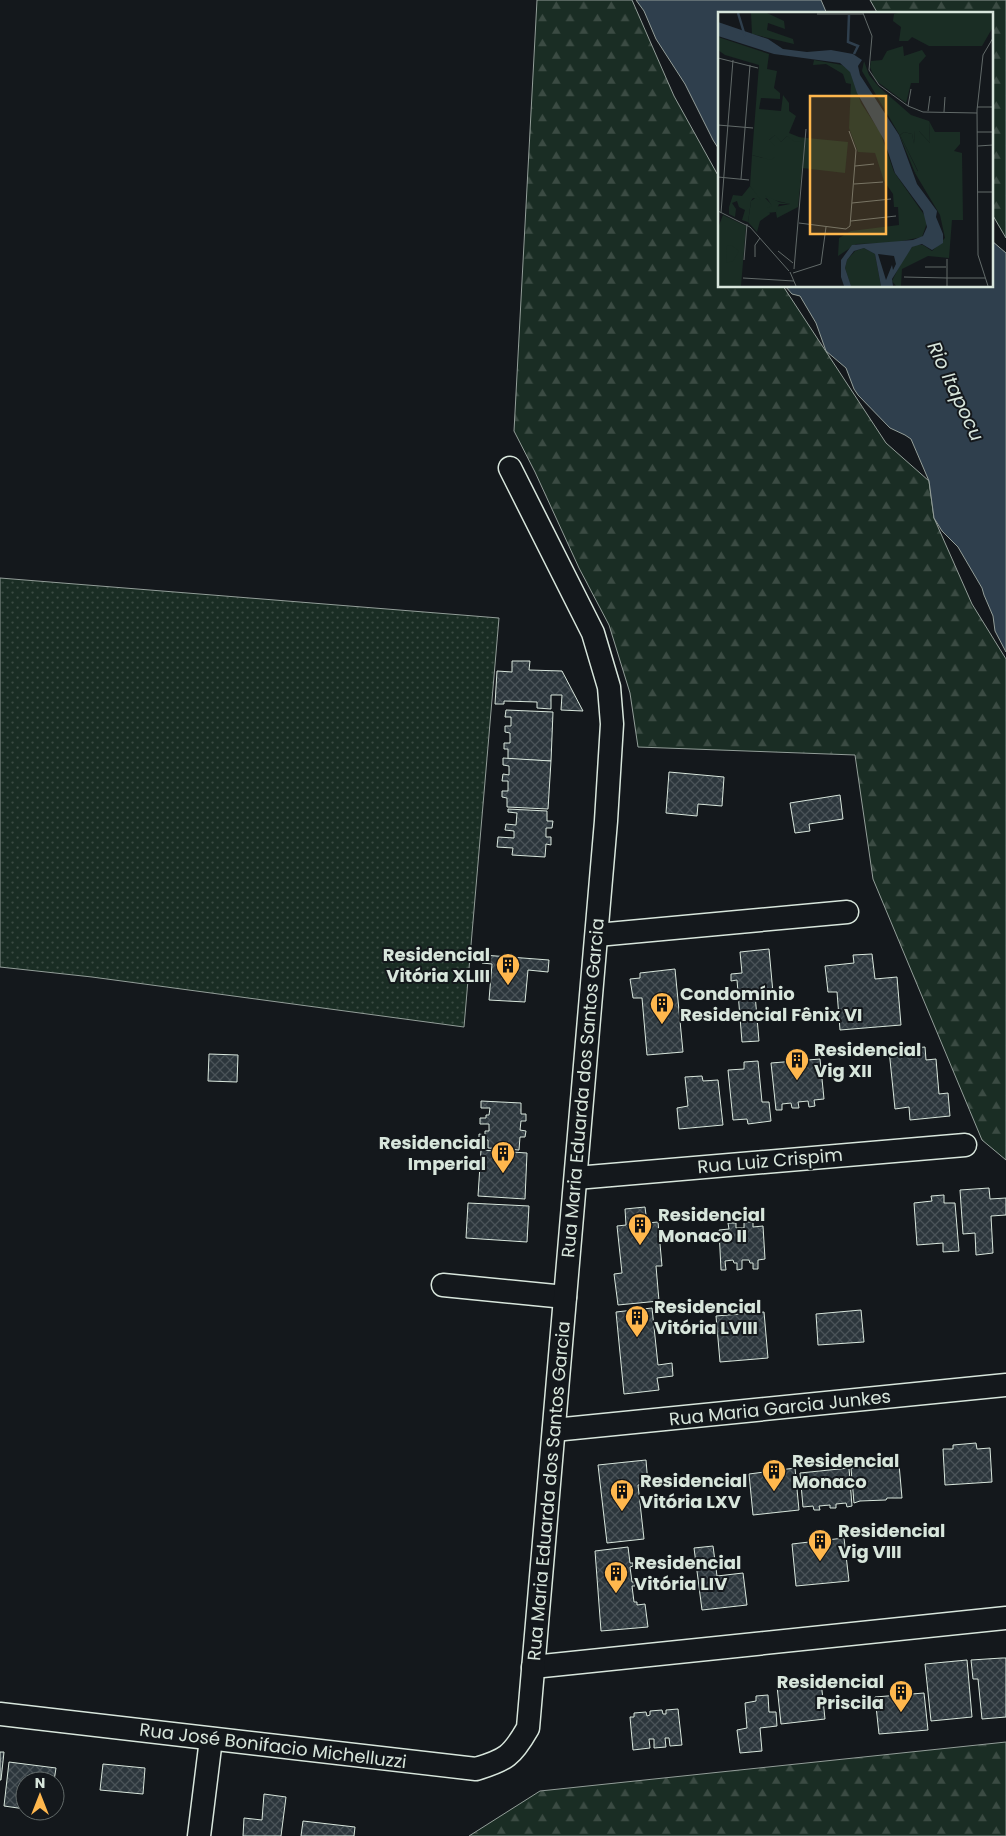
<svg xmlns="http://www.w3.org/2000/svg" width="1006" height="1836" viewBox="0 0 1006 1836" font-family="Poppins,sans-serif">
  <defs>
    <pattern id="grass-dots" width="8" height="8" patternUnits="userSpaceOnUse" patternTransform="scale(1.25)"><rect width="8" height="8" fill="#1a2d24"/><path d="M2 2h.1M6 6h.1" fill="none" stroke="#3b4b43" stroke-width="1.8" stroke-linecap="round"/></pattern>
    <pattern id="forest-firs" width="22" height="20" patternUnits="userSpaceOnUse" patternTransform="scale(1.25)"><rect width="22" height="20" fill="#1a2d24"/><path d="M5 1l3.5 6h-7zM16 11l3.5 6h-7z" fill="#3b4b43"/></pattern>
    <pattern id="building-cross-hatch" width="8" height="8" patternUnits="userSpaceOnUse" patternTransform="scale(1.25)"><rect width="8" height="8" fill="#2c363c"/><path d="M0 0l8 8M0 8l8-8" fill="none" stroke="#4a5358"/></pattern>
  </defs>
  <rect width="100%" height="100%" fill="#14181c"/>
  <path fill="url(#grass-dots)" stroke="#939e99" d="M 0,578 L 499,618 L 464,1027 L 92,977 L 0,967 Z"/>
  <g fill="url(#forest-firs)" stroke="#939e99">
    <path d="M 537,0 L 632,0 L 674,96 L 720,179 L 720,286 L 783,286 L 886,443 L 929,481 L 934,518 L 972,604 L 1006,659 L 1006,1160 L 982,1140 L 873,879 L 855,755 L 638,747 L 630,693 L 609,625 L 579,568 L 535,472 L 514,431 Z"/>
    <path d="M 870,0 L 1006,0 L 1006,238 L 992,214 L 992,14 L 878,14 Z"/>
    <path d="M 1006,1742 L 1006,1836 L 469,1836 L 540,1791 Z"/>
  </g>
  <g fill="#2f3f4d" stroke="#939e99">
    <path d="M 636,0 L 821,0 L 827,14 L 720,14 L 720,151 L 713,140 L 685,84 L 656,39 L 644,11 Z"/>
    <path d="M 992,241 L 1006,253 L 1006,652 L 995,631 L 993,616 L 984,595 L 982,588 L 958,547 L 942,531 L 934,518 L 929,481 L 911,439 L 905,435 L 890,428 L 858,395 L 854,389 L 846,368 L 826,351 L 816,323 L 800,296 L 792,294 L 785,286 L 992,286 Z"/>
  </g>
  <g fill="url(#building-cross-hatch)" stroke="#d8e6dc">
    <path d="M 512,661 L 530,661 L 529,670 L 562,671 L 583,711 L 561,710 L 562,695 L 551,695 L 551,709 L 537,708 L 537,702 L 504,701 L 504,704 L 495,704 L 497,671 L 512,672 Z"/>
    <path d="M 506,710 L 553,712 L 551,761 L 508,759 L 508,749 L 504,749 L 504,743 L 510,743 L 510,733 L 505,732 L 505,726 L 511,726 L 511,717 L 505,717 Z"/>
    <path d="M 503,758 L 551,761 L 548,809 L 507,807 L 507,798 L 502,797 L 502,791 L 508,791 L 508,781 L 502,781 L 503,774 L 509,775 L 509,766 L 503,765 Z"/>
    <path d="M 669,772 L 724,777 L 722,806 L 698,804 L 697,816 L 666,813 Z"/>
    <path d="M 840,795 L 843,819 L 809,824 L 810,831 L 795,833 L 790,803 Z"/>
    <path d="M 508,809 L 547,811 L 547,821 L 553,821 L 552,828 L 546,828 L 546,837 L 551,837 L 551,845 L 546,844 L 545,857 L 512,855 L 513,848 L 497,847 L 498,837 L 514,838 L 514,831 L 505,830 L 506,824 L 516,825 L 517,813 L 508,812 Z"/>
    <path d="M 769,949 L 773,993 L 755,994 L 759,1041 L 742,1042 L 737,980 L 731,981 L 731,974 L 742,973 L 740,952 Z"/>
    <path d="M 872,954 L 875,979 L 897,977 L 901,1025 L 840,1030 L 837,992 L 828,992 L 825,966 L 854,963 L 853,955 Z"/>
    <path d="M 483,955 L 549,960 L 548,972 L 528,970 L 525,1002 L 489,1000 L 492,964 L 482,963 Z"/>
    <path d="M 675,969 L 683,1052 L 647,1055 L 642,998 L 633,998 L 630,979 L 640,978 L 640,973 Z"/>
    <path d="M 925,1047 L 926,1060 L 936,1059 L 939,1094 L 948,1093 L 950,1116 L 910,1120 L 909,1107 L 895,1109 L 889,1050 Z"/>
    <path d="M 209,1054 L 238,1055 L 237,1082 L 208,1081 Z"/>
    <path d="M 820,1059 L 824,1099 L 814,1100 L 815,1106 L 809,1107 L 808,1101 L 798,1102 L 799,1108 L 792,1108 L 791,1103 L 782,1104 L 782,1110 L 776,1110 L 771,1063 Z"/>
    <path d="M 758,1061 L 762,1102 L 769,1102 L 771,1121 L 748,1124 L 747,1119 L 733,1120 L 728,1070 L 744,1069 L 744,1062 Z"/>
    <path d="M 702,1076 L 703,1081 L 718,1080 L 723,1125 L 679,1129 L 677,1108 L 688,1106 L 685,1077 Z"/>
    <path d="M 481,1101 L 521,1103 L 521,1114 L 526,1114 L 526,1121 L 521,1121 L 520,1130 L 526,1131 L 525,1137 L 520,1137 L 519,1150 L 488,1148 L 488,1140 L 479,1140 L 479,1134 L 485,1135 L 485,1131 L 489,1131 L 489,1124 L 480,1124 L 480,1118 L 486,1118 L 486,1115 L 489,1115 L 490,1108 L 481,1108 Z"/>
    <path d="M 481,1150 L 527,1153 L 525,1199 L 478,1196 Z"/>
    <path d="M 989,1188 L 990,1199 L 1006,1198 L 1006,1215 L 991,1216 L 993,1253 L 976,1255 L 975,1233 L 963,1234 L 960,1190 Z"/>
    <path d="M 944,1195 L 944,1203 L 955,1203 L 959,1251 L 943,1252 L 943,1243 L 917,1245 L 914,1203 L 932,1201 L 931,1196 Z"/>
    <path d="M 468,1203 L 529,1206 L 527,1242 L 466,1238 Z"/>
    <path d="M 645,1207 L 647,1223 L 658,1222 L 662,1266 L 656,1266 L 659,1301 L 618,1305 L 614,1274 L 622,1273 L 617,1226 L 626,1225 L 625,1209 Z"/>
    <path d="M 744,1222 L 753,1222 L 753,1227 L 763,1226 L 765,1259 L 758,1260 L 758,1269 L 753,1269 L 753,1263 L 750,1263 L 749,1260 L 742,1260 L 742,1269 L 737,1270 L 737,1263 L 734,1263 L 733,1260 L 725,1261 L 726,1270 L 721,1270 L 719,1230 L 729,1229 L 728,1223 L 736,1223 L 736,1228 L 744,1228 Z"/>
    <path d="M 652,1308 L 658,1365 L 672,1363 L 673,1376 L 657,1378 L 659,1390 L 624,1394 L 616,1312 Z"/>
    <path d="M 861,1310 L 864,1342 L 818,1345 L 816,1314 Z"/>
    <path d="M 764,1312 L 768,1358 L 720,1362 L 716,1316 Z"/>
    <path d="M 976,1443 L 977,1449 L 990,1448 L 992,1482 L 945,1485 L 943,1449 L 953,1449 L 953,1445 Z"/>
    <path d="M 646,1460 L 648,1484 L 638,1485 L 644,1539 L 607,1543 L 598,1465 Z"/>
    <path d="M 882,1462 L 884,1462 L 884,1465 L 899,1464 L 902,1498 L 887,1498 L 886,1500 L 860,1501 L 854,1503 L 851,1468 L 865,1467 L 865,1465 L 868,1464 L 868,1467 L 883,1465 Z"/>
    <path d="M 795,1468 L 799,1510 L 753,1515 L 749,1474 Z"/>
    <path d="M 849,1468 L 852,1506 L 847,1507 L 846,1503 L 836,1504 L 836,1508 L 830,1508 L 830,1505 L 819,1506 L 820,1510 L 814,1510 L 813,1506 L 803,1507 L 800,1473 Z"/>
    <path d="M 844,1538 L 849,1581 L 796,1586 L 792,1544 Z"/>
    <path d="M 713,1546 L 717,1576 L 743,1573 L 747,1605 L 702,1610 L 694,1548 Z"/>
    <path d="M 628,1547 L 630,1563 L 633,1563 L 633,1566 L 630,1567 L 632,1582 L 635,1582 L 635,1586 L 632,1586 L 634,1602 L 637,1602 L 637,1605 L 645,1604 L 648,1627 L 601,1631 L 595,1551 Z"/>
    <path d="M 1002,1658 L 1006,1658 L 1006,1717 L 982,1719 L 978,1679 L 973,1679 L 971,1660 Z"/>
    <path d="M 967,1660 L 972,1717 L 931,1721 L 925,1664 Z"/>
    <path d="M 821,1681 L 825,1719 L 781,1724 L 777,1686 Z"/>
    <path d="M 924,1693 L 928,1730 L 879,1734 L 875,1697 Z"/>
    <path d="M 768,1695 L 769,1712 L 776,1712 L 777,1726 L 760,1728 L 762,1751 L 740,1753 L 737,1730 L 747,1728 L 745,1703 L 756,1701 L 756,1696 Z"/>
    <path d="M 678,1709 L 682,1745 L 670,1746 L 669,1738 L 665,1738 L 666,1747 L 654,1748 L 654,1739 L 649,1739 L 650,1748 L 633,1750 L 630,1717 L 634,1717 L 634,1713 L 646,1712 L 647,1716 L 650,1715 L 650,1711 L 662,1710 L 663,1714 L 666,1714 L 666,1710 Z"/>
    <path d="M 0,1752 L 4,1752 L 1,1780 L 0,1780 Z"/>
    <path d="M 9,1762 L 56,1768 L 54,1781 L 25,1781 L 25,1809 L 4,1806 Z"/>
    <path d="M 103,1764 L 145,1768 L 143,1794 L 100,1790 Z"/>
    <path d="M 264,1794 L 286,1797 L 281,1836 L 243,1836 L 244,1818 L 262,1820 Z"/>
    <path d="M 303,1821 L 355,1827 L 354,1836 L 301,1836 Z"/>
  </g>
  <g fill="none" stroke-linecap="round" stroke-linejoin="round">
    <g stroke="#d8e6dc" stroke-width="25">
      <g id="street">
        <path d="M 597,935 L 847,912"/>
        <path d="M 576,1178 L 965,1145"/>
        <path d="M 443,1285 L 565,1297"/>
        <path d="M 554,1430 L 1006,1385"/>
        <path d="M 533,1667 L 1006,1618"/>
        <path d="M 0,1714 L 476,1769 C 506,1760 512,1756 528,1728 L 606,821 L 612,724 L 609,687 L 593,633 L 510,468"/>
        <path d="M 199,1836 L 211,1739"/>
      </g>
    </g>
    <use href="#street" stroke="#14181c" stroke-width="22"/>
  </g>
  <defs>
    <g id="building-pin" transform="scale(1.25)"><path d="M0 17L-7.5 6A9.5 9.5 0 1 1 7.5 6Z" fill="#ffb74d" stroke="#14181c"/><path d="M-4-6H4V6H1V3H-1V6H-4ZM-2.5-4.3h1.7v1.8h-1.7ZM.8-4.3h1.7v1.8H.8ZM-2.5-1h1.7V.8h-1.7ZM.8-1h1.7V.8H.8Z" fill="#111"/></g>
  </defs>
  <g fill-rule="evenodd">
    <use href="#building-pin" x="508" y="965"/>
    <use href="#building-pin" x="662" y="1004"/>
    <use href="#building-pin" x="797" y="1060"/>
    <use href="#building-pin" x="503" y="1153"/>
    <use href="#building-pin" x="640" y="1225"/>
    <use href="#building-pin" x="637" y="1317"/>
    <use href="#building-pin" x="774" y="1471"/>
    <use href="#building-pin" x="622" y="1491"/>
    <use href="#building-pin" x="820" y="1541"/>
    <use href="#building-pin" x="616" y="1573"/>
    <use href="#building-pin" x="901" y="1692"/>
  </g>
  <g text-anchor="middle" stroke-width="4" stroke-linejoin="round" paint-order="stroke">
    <g font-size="18" font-weight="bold" fill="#d8e6dc" stroke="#14181c" text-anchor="start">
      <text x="490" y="961" text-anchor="end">Residencial<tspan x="490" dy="21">Vitória XLIII</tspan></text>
      <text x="680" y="1000">Condomínio<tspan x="680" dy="21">Residencial Fênix VI</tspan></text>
      <text x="814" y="1056">Residencial<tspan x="814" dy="21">Vig XII</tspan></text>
      <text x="486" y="1149" text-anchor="end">Residencial<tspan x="486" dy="21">Imperial</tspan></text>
      <text x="658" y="1221">Residencial<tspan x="658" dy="21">Monaco II</tspan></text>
      <text x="654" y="1313">Residencial<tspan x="654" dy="21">Vitória LVIII</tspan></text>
      <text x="792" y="1467">Residencial<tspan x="792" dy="21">Monaco</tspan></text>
      <text x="640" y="1487">Residencial<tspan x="640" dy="21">Vitória LXV</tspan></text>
      <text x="838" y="1537">Residencial<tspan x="838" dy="21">Vig VIII</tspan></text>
      <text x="634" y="1569">Residencial<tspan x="634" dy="21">Vitória LIV</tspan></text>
      <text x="884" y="1688" text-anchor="end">Residencial<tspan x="884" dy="21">Priscila</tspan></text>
    </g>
    <g font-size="18" fill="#d8e6dc" stroke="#14181c">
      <text transform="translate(583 1088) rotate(-85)" y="6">Rua Maria Eduarda dos Santos Garcia</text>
      <text transform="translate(770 1161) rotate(-5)" y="6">Rua Luiz Crispim</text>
      <text transform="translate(780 1408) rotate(-6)" y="6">Rua Maria Garcia Junkes</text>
      <text transform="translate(549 1491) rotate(-85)" y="6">Rua Maria Eduarda dos Santos Garcia</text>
      <text transform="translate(273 1746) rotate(7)" y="6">Rua José Bonifacio Michelluzzi</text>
    </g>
    <g font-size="19" font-style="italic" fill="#d8e6dc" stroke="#14181c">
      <text transform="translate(956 391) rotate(65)" y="7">Rio Itapocu</text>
    </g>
  </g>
  <g transform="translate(718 12)">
    <rect width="275" height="275" fill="#14181c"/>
    <path d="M 211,109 L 217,120 L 242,120 L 242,132 L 236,139 L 244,141 L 245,208 L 234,208 L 231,246 L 210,244 L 184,257 L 183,274 L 178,274 L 174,269 L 186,245 L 196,233 L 205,233 L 214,239 L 227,226 L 222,203 L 197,161 L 200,159 L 182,123 L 186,120 L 194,122 L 196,131 L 197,119 L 201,119 L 212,131 ZM 58,122 L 63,130 L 69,124 L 130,130 L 127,161 L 84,156 L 80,195 L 59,206 L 57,195 L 72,192 L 47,186 L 55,194 L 50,198 L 52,202 L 42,209 L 39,220 L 30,210 L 33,189 L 39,185 L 32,174 L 34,143 L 45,146 L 51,128 ZM 5,203 L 28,214 L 23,274 L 0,274 L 0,216 ZM 146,236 L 157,242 L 163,274 L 133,274 L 127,256 L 129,248 L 137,239 Z" fill="#1a2d24"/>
    <path d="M 33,1 L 49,1 L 66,9 L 67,17 L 50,11 L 49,18 L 75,27 L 76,32 L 34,22 ZM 180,1 L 275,1 L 275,15 L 264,34 L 211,34 L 194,25 L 190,29 L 181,29 L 183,15 L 175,9 L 176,2 ZM 0,25 L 51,42 L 49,57 L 59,59 L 56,76 L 62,81 L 62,87 L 43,86 L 41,97 L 63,99 L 65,83 L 71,91 L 71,99 L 78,104 L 71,121 L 86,127 L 85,129 L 77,130 L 69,124 L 63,130 L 57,123 L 51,128 L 57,134 L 57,145 L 53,148 L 34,143 L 41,53 L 7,43 L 0,38 ZM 185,34 L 186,44 L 204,38 L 208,44 L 201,52 L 201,71 L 193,71 L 188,91 L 157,68 L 152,55 L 153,49 L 164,48 L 169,39 ZM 96,48 L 124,53 L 132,59 L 143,91 L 162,120 L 176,160 L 207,204 L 209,211 L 204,225 L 174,231 L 138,232 L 120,244 L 121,226 L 133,219 L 181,213 L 180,195 L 176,195 L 175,182 L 166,169 L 157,141 L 140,140 L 131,116 L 133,72 L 128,71 L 125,62 L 108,52 L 95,53 ZM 146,49 L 151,63 L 161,75 L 193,103 L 211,109 L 212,131 L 201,119 L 197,119 L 196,132 L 194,122 L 186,120 L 182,123 L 200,160 L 197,161 L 181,122 L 144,59 ZM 32,174 L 43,188 L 35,186 L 33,189 L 30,210 L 24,208 L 27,198 L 21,195 L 19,189 L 14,191 L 18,197 L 17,205 L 11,202 L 11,195 L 15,183 L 24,184 ZM 47,183 L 61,190 L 72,192 L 61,192 L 58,200 L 49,201 L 49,196 L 54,194 ZM 13,233 L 21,239 L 15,249 L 8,251 L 9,234 Z" fill="#1a2d24"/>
    <path d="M 0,10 L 50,27 L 65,37 L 89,40 L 113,38 L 135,42 L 144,48 L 140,54 L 142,63 L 181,123 L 199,172 L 219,199 L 218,205 L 225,222 L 225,231 L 214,238 L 204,232 L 194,235 L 174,267 L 175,274 L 163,274 L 157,242 L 146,236 L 136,239 L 129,248 L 127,256 L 133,274 L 126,274 L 123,265 L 123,248 L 134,233 L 195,228 L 205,224 L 209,215 L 205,199 L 177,161 L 166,128 L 139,81 L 132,60 L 122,51 L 56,42 L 0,24 ZM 160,242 L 176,244 L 178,252 L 175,258 L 174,253 L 168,268 Z" fill="#2f3f4d" fill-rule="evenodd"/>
    <path fill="none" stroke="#2f3f4d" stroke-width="2.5" d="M 20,1 L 27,24M 131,3 L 130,30 L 140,34 L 136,42"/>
    <path fill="none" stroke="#626a69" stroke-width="1" d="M 145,1 L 154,24 L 151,58 L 161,73 L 190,94 L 205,100 L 259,101M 99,2 L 145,2M 0,46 L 40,56M 190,94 L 193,77M 259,95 L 275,95M 210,99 L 212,84M 226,100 L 227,85M 0,113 L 35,116M 259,120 L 275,120M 260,134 L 275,133M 137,154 L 156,152M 0,165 L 31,168M 23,167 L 32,53M 136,172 L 165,170M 259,180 L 275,180M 134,191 L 173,187M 0,199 L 32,215 L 71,259M 3,201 L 15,48M 133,209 L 178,204M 81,211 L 128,217 L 132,214 L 138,138 L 131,119M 60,239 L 75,251M 37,245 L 37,233 L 42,226M 26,248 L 29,212M 207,255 L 228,255M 76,257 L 88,117M 72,260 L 78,274M 75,261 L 103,252 L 108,215M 186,265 L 229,266 L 229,247M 25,266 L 76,269M 229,274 L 229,266 L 267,266M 270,274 L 260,243 L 259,98 L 265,43 L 275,26"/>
    <path fill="#ffb74d" fill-opacity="0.15" stroke="#ffb74d" stroke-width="2.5" d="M 92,84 L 168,84 L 168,222 L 92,222 Z"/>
    <rect width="275" height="275" fill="none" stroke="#d8e6dc" stroke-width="2.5"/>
  </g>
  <g transform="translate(40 1796)"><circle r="24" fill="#14181c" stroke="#626a69"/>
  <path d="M0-4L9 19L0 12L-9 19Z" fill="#ffb74d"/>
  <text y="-8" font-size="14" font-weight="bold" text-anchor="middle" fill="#d8e6dc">N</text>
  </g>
</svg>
